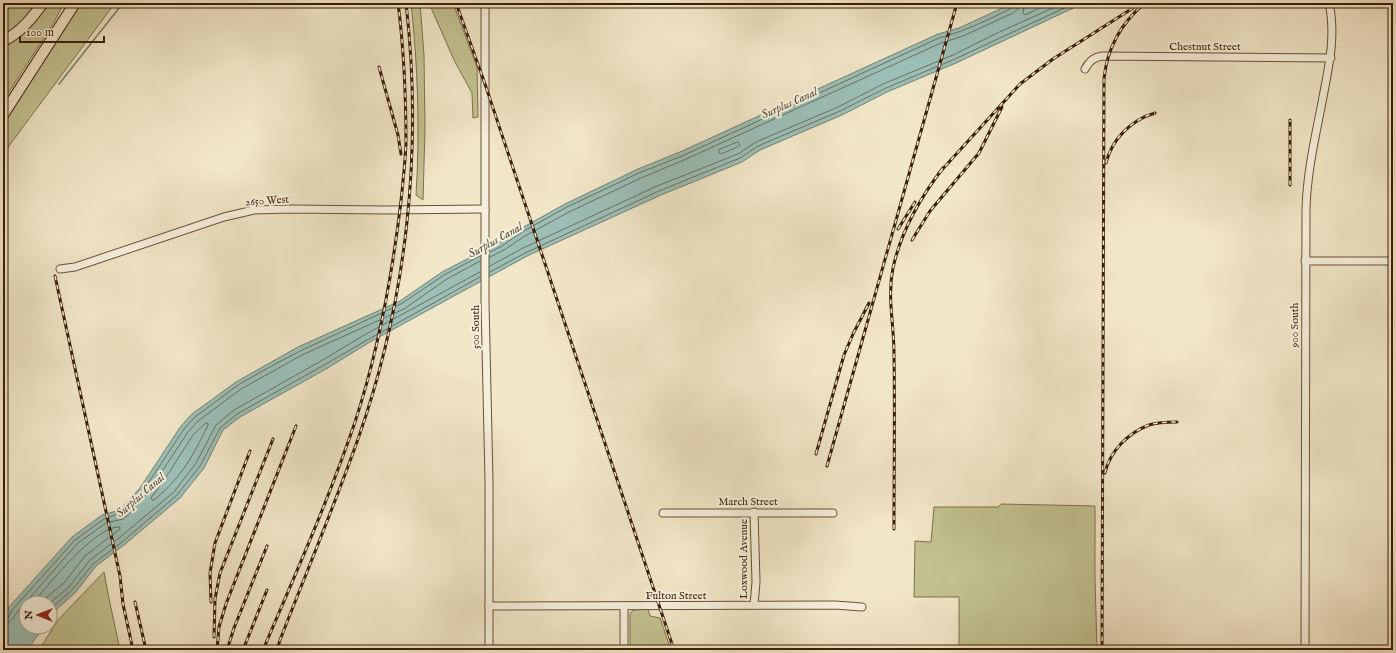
<svg xmlns="http://www.w3.org/2000/svg" width="1396" height="653" viewBox="0 0 1396 653" font-family="'IM FELL English',serif">
  <rect width="100%" height="100%" fill="#f1e6c7"/>
  <filter id="stains"><feTurbulence type="fractalNoise" baseFrequency=".005" numOctaves="4"/><feColorMatrix values="0 0 0 0 .2 0 0 0 0 .09 0 0 0 0 .02 0 0 0 .5 -.17"/></filter>
  <radialGradient id="worn" r=".72"><stop offset=".6" stop-color="#630" stop-opacity="0"/><stop offset="1" stop-color="#630" stop-opacity=".3"/></radialGradient>
  <g fill="#c2c290" stroke="#7e704b">
    <path d="M 3,3 L 39,3 L 36,8 L 3,39 Z"/>
    <path d="M 47,3 L 64,3 L 53,24 L 3,101 L 3,46 C 23,37 36,22 47,3 Z"/>
    <path d="M 80,3 L 115,3 L 3,154 L 3,124 Z"/>
    <path d="M 411,3 L 420,3 L 424,55 L 425,129 L 423,200 L 416,195 C 420,132 418,67 411,3 Z"/>
    <path d="M 429,3 L 453,3 L 477,67 L 478,117 L 473,118 L 472,93 L 454,60 Z"/>
    <path d="M 1001,504 L 1095,506 L 1095,578 L 1097,650 L 959,650 L 959,597 L 914,597 L 915,541 L 931,542 L 934,507 L 998,507 Z"/>
    <path d="M 104,572 L 108,594 L 120,650 L 39,650 L 58,620 Z"/>
    <path d="M 648,609 L 650,616 L 660,618 L 671,650 L 633,650 L 630,648 L 630,614 L 633,610 Z"/>
  </g>
  <path fill="#9bbfb7" stroke="#757f70" d="M 1013,3 L 1084,3 L 956,63 L 887,92 L 842,115 L 760,150 L 742,162 L 661,195 L 527,256 L 370,342 L 326,369 L 240,417 L 223,430 L 204,468 L 180,498 L 124,545 L 96,566 L 75,593 L 59,607 L 50,618 L 50,603 L 26,603 L 26,627 L 44,627 L 27,650 L 3,650 L 3,618 L 9,607 L 72,537 L 102,515 L 120,510 L 140,488 L 181,426 L 192,414 L 236,382 L 298,347 L 400,301 L 442,272 L 500,242 L 520,229 L 565,204 L 638,169 L 680,152 L 938,34 L 959,28 Z"/>
  <g fill="none" stroke-linecap="round" stroke-linejoin="round">
    <g stroke="#6b6e5e" stroke-width="1">
      <path d="M 1025,3 L 1023,13 L 1025,15 L 1050,3"/>
      <path d="M 738,142 L 740,145 L 735,148 L 721,154 L 719,153 L 719,150 Z"/>
      <path d="M 490,252 L 502,246 L 522,232 L 567,207 L 639,173 L 682,156 L 939,38 C 965,31 988,20 1012,8 L 1014,3"/>
      <path d="M 490,257 L 504,250 L 525,236 L 569,212 L 641,178 L 684,160 L 941,43 L 963,36 L 1013,13 L 1018,9 L 1019,3"/>
      <path d="M 490,266 L 523,248 L 657,186 L 738,154 L 756,142 L 838,107 L 883,84 L 953,55 L 995,34 L 1064,3"/>
      <path d="M 490,272 L 525,253 L 659,191 L 740,158 L 758,146 L 840,111 L 886,88 L 955,59 L 1075,3"/>
      <path d="M 206,423 L 208,423 L 208,425 C 193,456 182,477 154,500 L 152,500 L 151,498 L 168,474 L 193,435 Z"/>
      <path d="M 33,603 C 48,585 96,525 120,527 L 120,529 L 85,556 L 64,583 L 48,596 L 43,603"/>
      <path d="M 50,603 L 69,587 L 90,560 L 119,538 L 174,492 L 196,463 L 216,425 L 234,410 L 321,361 L 366,334 L 480,272"/>
      <path d="M 50,612 L 56,604 L 72,590 L 93,564 L 122,542 L 177,495 L 200,466 L 220,428 L 237,414 L 324,365 L 369,339 L 480,277"/>
      <path d="M 3,619 L 8,618 L 13,609 L 75,540 L 104,519 L 123,512 L 143,491 L 184,429 L 195,417 L 238,385 L 268,368 L 300,351 L 401,304 L 444,275 L 480,256"/>
      <path d="M 3,624 C 11,624 13,618 17,612 L 78,543 L 106,523 L 123,519 L 127,516 L 147,494 L 188,432 L 198,421 L 241,389 L 302,355 L 404,309 L 447,279 L 480,261"/>
    </g>
    <g stroke="#757f70" stroke-width="1.5">
      <path d="M 3,78 L 6,79"/>
      <path d="M 59,84 L 123,3"/>
    </g>
    <g stroke="#685036" stroke-width="9">
      <g id="minor">
        <path d="M 485,3 L 485,302 L 489,481 L 489,650"/>
        <path d="M 1085,69 C 1089,61 1094,57 1102,56 L 1331,58"/>
        <path d="M 1305,261 L 1393,261"/>
        <path d="M 60,269 L 75,267 L 224,217 L 254,210 L 289,209 L 384,210 L 485,209"/>
        <path d="M 754,512 L 756,582 L 754,605"/>
        <path d="M 663,513 L 833,513"/>
        <path d="M 489,606 L 835,605 L 862,607"/>
        <path d="M 624,606 L 624,645"/>
        <path d="M 1305,650 L 1306,209 C 1307,171 1316,134 1323,97 C 1329,66 1336,35 1329,3"/>
      </g>
    </g>
    <g stroke="#3b1e06" stroke-width="12">
      <g id="highway">
        <path d="M 3,41 C 20,33 32,18 43,3"/>
        <path d="M 3,115 L 75,3"/>
      </g>
    </g>
    <use href="#minor" stroke="#f6efdb" stroke-width="7"/>
    <use href="#highway" stroke="#f1e6c7" stroke-width="10"/>
    <g stroke="#3b1e06" stroke-width="3">
      <g id="rail">
        <path d="M 456,3 L 485,84 L 674,650"/>
        <path d="M 379,67 L 398,135 L 401,154"/>
        <path d="M 1106,163 C 1112,139 1131,120 1155,113"/>
        <path d="M 939,173 L 1020,84 L 1053,59 L 1133,8"/>
        <path d="M 1290,185 L 1290,120"/>
        <path d="M 898,229 L 915,202"/>
        <path d="M 912,240 L 930,211 L 979,153 L 1002,107"/>
        <path d="M 55,276 L 120,576 L 123,604 L 133,650"/>
        <path d="M 816,454 L 844,355 L 853,334 L 869,303"/>
        <path d="M 827,466 L 957,3"/>
        <path d="M 1105,473 C 1110,451 1128,433 1149,425 C 1158,422 1168,422 1177,422"/>
        <path d="M 894,529 C 894,470 895,411 894,353 C 894,324 887,297 893,268 C 901,231 920,198 943,168"/>
        <path d="M 135,602 L 146,650"/>
        <path d="M 211,602 L 210,573 L 215,543 L 250,451"/>
        <path d="M 214,637 L 215,599 L 220,573 L 273,439"/>
        <path d="M 217,650 L 219,627 L 226,604 L 296,426"/>
        <path d="M 227,650 L 234,628 L 267,546"/>
        <path d="M 243,650 L 267,590"/>
        <path d="M 263,650 C 295,575 329,499 355,422 C 379,349 392,277 401,201 C 403,182 405,163 406,144 C 406,97 404,50 398,3"/>
        <path d="M 277,650 L 280,640 C 306,573 334,507 358,439 C 407,300 423,150 406,3"/>
        <path d="M 1102,650 L 1104,79 C 1107,48 1121,23 1145,3"/>
      </g>
    </g>
    <use href="#rail" stroke="#f6efdb" stroke-width="1.5" stroke-dasharray="4.5" stroke-linecap="butt"/>
  </g>
  <g text-anchor="middle" stroke-width="4" stroke-linejoin="round" paint-order="stroke">
    <g font-size="11" fill="#3b1e06" stroke="#f6efdb">
      <text x="1205" y="50">Chestnut Street</text>
      <text transform="translate(267 200) rotate(-4)" y="4">2650 West</text>
      <text transform="translate(1294 325) rotate(-90)" y="4">900 South</text>
      <text transform="translate(475 327) rotate(-90)" y="4">500 South</text>
      <text x="748" y="505">March Street</text>
      <text transform="translate(743 559) rotate(-90)" y="4">Loxwood Avenue</text>
      <text x="676" y="599">Fulton Street</text>
    </g>
    <g font-size="12" font-style="italic" fill="#584e3b" stroke="#f6efdb">
      <text transform="translate(789 103) rotate(-24)" y="4">Surplus Canal</text>
      <text transform="translate(495 240) rotate(-29)" y="4">Surplus Canal</text>
      <text transform="translate(140 495) rotate(-41)" y="4">Surplus Canal</text>
    </g>
  </g>
  <rect width="1396" height="653" fill="none" stroke="#f1e6c7" stroke-width="16"/>
  <rect x="4" y="4" width="1388" height="645" fill="none" stroke="#3b1e06" stroke-width="2"/>
  <rect x="8" y="8" width="1380" height="637" fill="none" stroke="#3b1e06"/>
  <g transform="translate(38 615) rotate(270)"><circle r="19" fill="#f6efdb" stroke="#ab9b86"/>
  <path d="M0-3L7 15L0 10L-7 15Z" fill="#8f2418"/>
  <text y="-6" font-size="11" font-weight="bold" text-anchor="middle" fill="#3b1e06">N</text>
  </g>
  <path d="M20 36v6h84v-6" fill="none" stroke="#3b1e06" stroke-width="2"/>
  <text x="26" y="36" font-size="12" fill="#3b1e06" stroke="#f6efdb" stroke-width="3" paint-order="stroke">100 m</text>
  <rect width="100%" height="100%" filter="url(#stains)"/>
  <rect width="100%" height="100%" fill="url(#worn)"/>
</svg>
